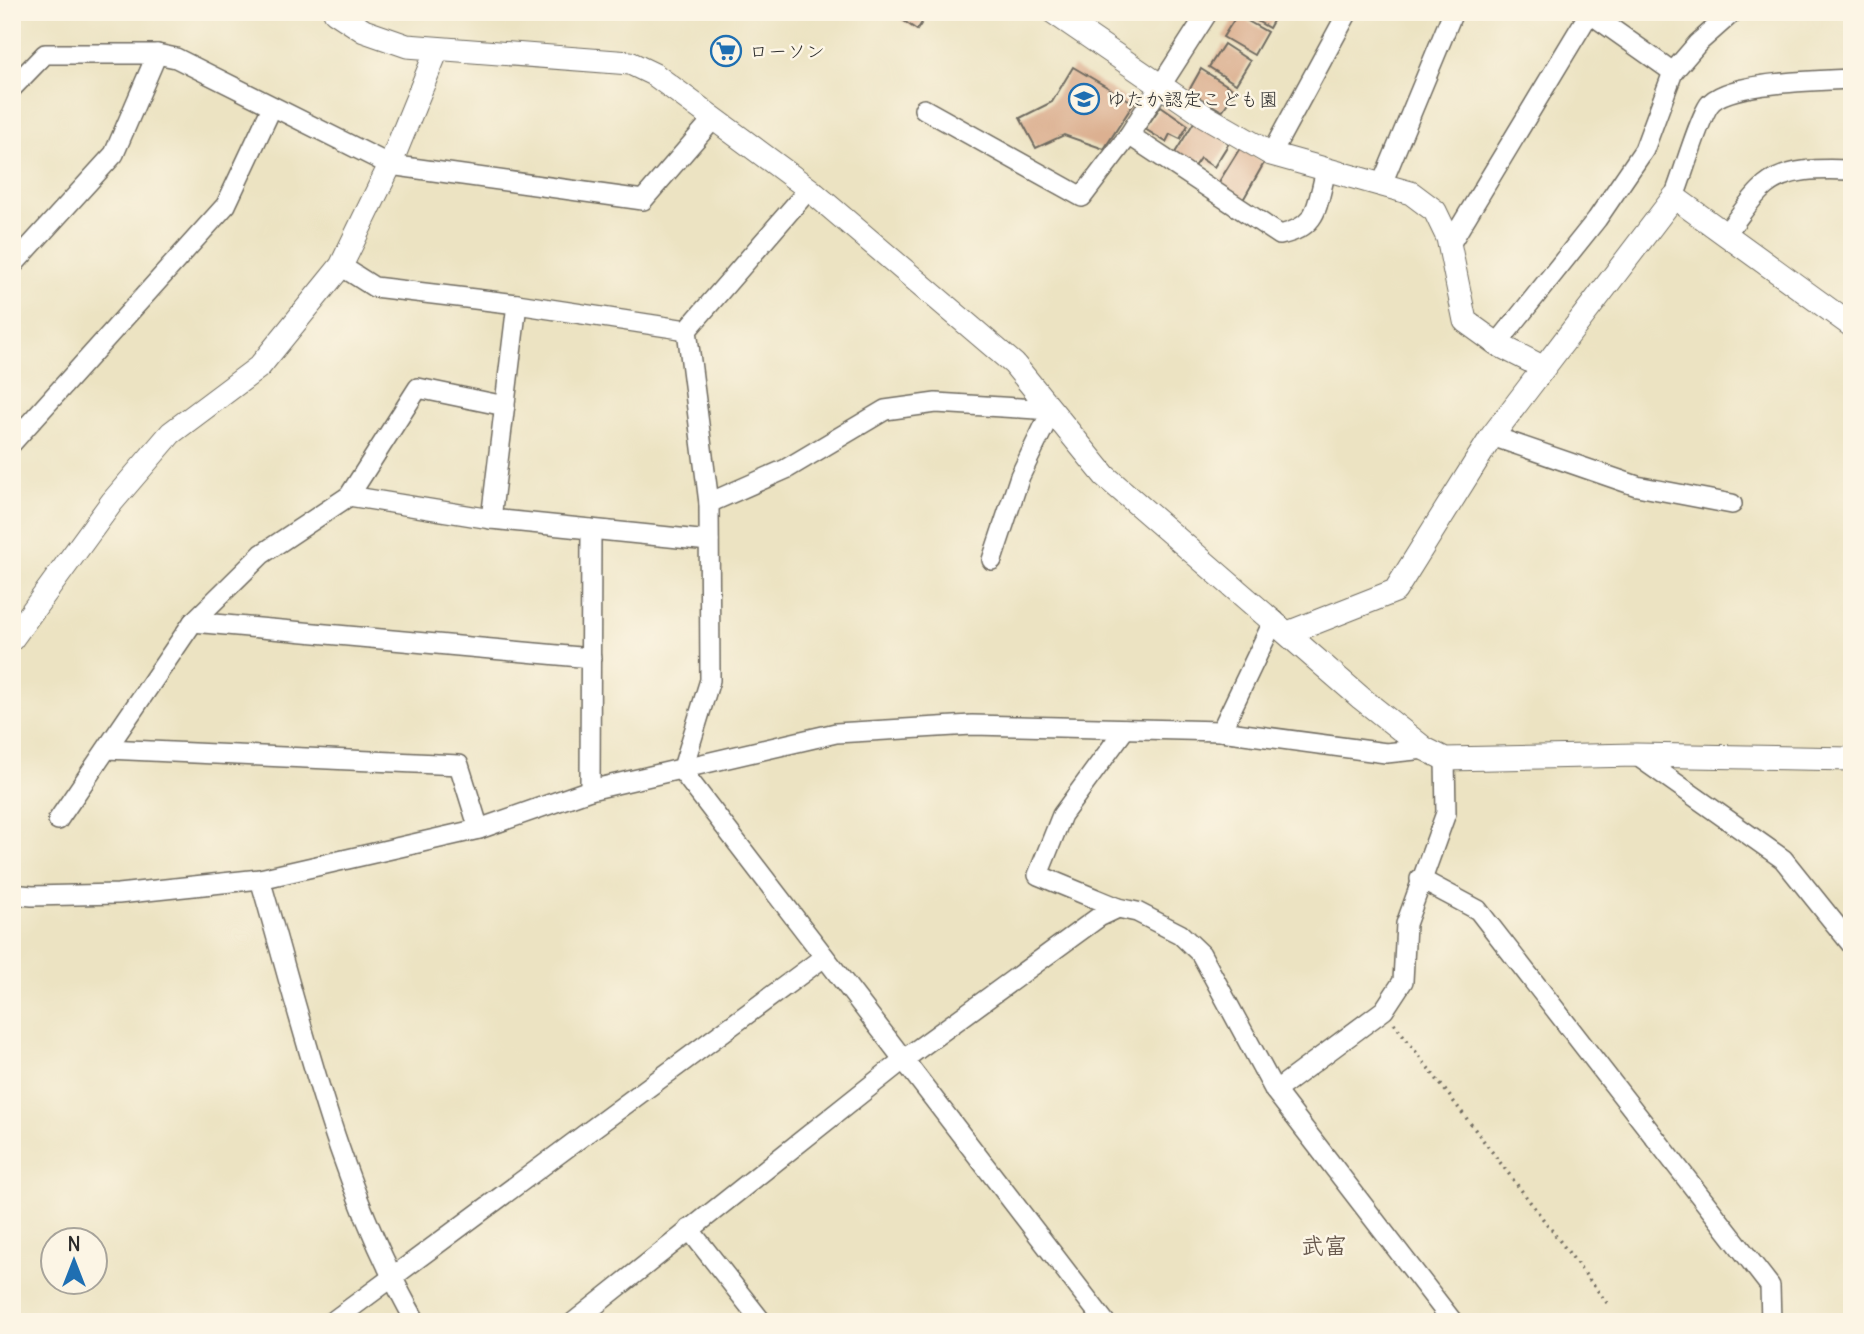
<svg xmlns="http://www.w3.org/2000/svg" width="1864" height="1334" viewBox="0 0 1864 1334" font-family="Delius,'Klee One',sans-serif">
  <rect width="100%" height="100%" fill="#fcf5e5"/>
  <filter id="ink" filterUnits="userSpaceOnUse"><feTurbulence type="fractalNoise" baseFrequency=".0143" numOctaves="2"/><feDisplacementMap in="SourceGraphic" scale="14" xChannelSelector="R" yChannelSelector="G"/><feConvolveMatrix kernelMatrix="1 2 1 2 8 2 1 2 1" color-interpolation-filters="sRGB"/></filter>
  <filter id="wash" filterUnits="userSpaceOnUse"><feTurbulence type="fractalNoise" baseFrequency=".00686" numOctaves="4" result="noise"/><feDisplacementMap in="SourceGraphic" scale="28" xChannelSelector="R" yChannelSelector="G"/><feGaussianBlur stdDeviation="1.57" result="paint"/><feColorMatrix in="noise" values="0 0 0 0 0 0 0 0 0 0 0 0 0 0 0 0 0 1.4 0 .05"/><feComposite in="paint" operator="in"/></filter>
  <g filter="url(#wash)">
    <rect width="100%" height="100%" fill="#ece3c2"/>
    <g id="blocks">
      <g fill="#dcb091">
        <path d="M 891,12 L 929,12 L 917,30 Z"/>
        <path d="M 1242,12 L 1278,12 L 1269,28 Z"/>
        <path d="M 1237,15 L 1267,32 L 1254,55 L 1223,37 Z"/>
        <path d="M 1224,44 L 1250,61 L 1236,84 L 1209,67 Z"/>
        <path d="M 1073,67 L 1134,103 L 1104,149 L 1064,135 L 1036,148 L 1020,118 L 1052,102 Z"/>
        <path d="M 1201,69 L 1236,91 L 1222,111 L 1198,97 L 1196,101 L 1187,94 Z"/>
        <path d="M 1161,106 L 1188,125 L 1180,139 L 1170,134 L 1166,142 L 1145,129 Z"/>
        <path d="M 1194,122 L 1229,143 L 1214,167 L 1200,158 L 1193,168 L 1173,156 Z"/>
        <path d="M 1240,148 L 1264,163 L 1243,200 L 1217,185 Z"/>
      </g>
    </g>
  </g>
  <g filter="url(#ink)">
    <use href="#blocks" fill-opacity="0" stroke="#6f6b60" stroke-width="2"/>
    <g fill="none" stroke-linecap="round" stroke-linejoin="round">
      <g stroke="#6f6b60" stroke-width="22">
        <g id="minor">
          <path d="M 1588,12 L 1673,72"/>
          <path d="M 12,88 L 45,54 L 157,54 L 176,58 L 390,165 L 643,200 L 714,118"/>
          <path d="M 924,109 L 1082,197 L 1129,135 L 1208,12"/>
          <path d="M 1129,135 L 1280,235 C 1320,226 1316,206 1326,171"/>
          <path d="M 1271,154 L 1348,12"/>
          <path d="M 1381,186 L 1453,12"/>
          <path d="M 1674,197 C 1683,175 1698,121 1709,105 C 1726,81 1822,81 1852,79"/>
          <path d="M 1726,233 C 1739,218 1750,198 1765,186 C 1787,167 1825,169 1852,170"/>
          <path d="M 1450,244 L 1590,12"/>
          <path d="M 12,266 L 114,154 L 157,54"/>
          <path d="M 341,266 L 374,287 L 517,304 L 687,330"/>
          <path d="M 1497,344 L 1597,219 L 1644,150 L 1673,72 L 1698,43 L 1733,12"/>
          <path d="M 1492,436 L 1637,486 L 1732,504"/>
          <path d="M 12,443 L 226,205 L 272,107"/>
          <path d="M 349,496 L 491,519 L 709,541"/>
          <path d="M 709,503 L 786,469 L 885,410 L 936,403 L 1052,410 L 1020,476 L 992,560"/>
          <path d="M 491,519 L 517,304"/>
          <path d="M 193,622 L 591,658"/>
          <path d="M 1221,731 L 1274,620"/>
          <path d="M 107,749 L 459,765 L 479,829"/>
          <path d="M 1636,755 L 1783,859 L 1852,945"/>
          <path d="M 682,771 L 1105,1322"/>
          <path d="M 682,771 L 710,680 L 709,503 L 687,330 L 809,189"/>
          <path d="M 590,790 L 591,529"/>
          <path d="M 58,820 L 193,622 L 262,554 L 349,496 L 418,388 L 505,406"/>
          <path d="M 260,879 C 304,1029 338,1185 416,1322"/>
          <path d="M 1420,879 L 1478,910 L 1770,1286 L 1771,1322"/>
          <path d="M 12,894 L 32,896 L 118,894 L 260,879 L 479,829 L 590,790 L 836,733 L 972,725 L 1221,731 L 1386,753 L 1425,749"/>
          <path d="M 1118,908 L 1038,875 L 1062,815 L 1125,729"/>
          <path d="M 1275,1091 L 1384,1010 L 1403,981 L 1406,924 L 1446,813 L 1445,759"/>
          <path d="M 689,1229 L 762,1322"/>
          <path d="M 332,1322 L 824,957"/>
          <path d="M 574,1322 L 903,1060 L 1099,917 L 1118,908 L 1137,912 L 1180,934 L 1201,954 L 1275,1091 L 1453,1322"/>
        </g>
      </g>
      <g stroke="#6f6b60" stroke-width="25">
        <g id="tertiary">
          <path d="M 335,12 L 364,31 L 407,46 L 630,63 L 655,75 L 809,189 L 1014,364 L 1105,476 L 1361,698 L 1425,749 L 1445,759 L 1636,755 L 1852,759"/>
          <path d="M 1053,12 L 1205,116 L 1271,154 L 1411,193 L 1435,211 L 1448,238 L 1465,321 L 1497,344 L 1542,367"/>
          <path d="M 1288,633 L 1395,591 L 1492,436 L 1674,197 L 1852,326"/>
          <path d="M 12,639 L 112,502 L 171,433 L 259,367 L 341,266 L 390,165 L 437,50"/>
        </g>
      </g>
      <path stroke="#6f6b60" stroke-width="3.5" stroke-dasharray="2 5" stroke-linecap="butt" d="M 1394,1023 L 1607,1303"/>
      <use href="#minor" stroke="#fff" stroke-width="19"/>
      <use href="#tertiary" stroke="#fff" stroke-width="23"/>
    </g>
  </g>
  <defs>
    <g id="supermarket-ring" transform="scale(1.575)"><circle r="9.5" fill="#fcf5e5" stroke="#1f6fb2" stroke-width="1.5"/><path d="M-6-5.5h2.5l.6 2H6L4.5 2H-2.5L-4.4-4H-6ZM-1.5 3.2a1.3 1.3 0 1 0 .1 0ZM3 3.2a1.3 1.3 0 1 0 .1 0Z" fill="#1f6fb2"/></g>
    <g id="school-ring" transform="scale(1.575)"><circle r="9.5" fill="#fcf5e5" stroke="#1f6fb2" stroke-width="1.5"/><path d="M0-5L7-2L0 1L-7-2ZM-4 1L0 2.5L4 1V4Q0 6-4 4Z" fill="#1f6fb2"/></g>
  </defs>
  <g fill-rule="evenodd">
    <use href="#supermarket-ring" x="726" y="51"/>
    <use href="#school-ring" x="1084" y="99"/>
  </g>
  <g text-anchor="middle" stroke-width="5" stroke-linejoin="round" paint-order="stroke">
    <g font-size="19" fill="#2b2b2b" stroke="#fcf5e5" text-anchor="start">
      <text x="749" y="58">ローソン</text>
      <text x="1107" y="106">ゆたか認定こども園</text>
    </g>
    <g font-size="23" font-weight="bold" fill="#695a4f" stroke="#fcf5e5">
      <text x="1324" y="1254">武富</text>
    </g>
  </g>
  <rect width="1864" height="1334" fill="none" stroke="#fcf5e5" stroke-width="42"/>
  <g transform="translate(74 1261)"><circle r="33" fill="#fcf5e5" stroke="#a8a49b" stroke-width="2"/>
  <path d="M0-5L12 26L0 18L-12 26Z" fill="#1f6fb2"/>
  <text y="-10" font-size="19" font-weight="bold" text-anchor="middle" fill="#2b2b2b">N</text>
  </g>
</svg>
